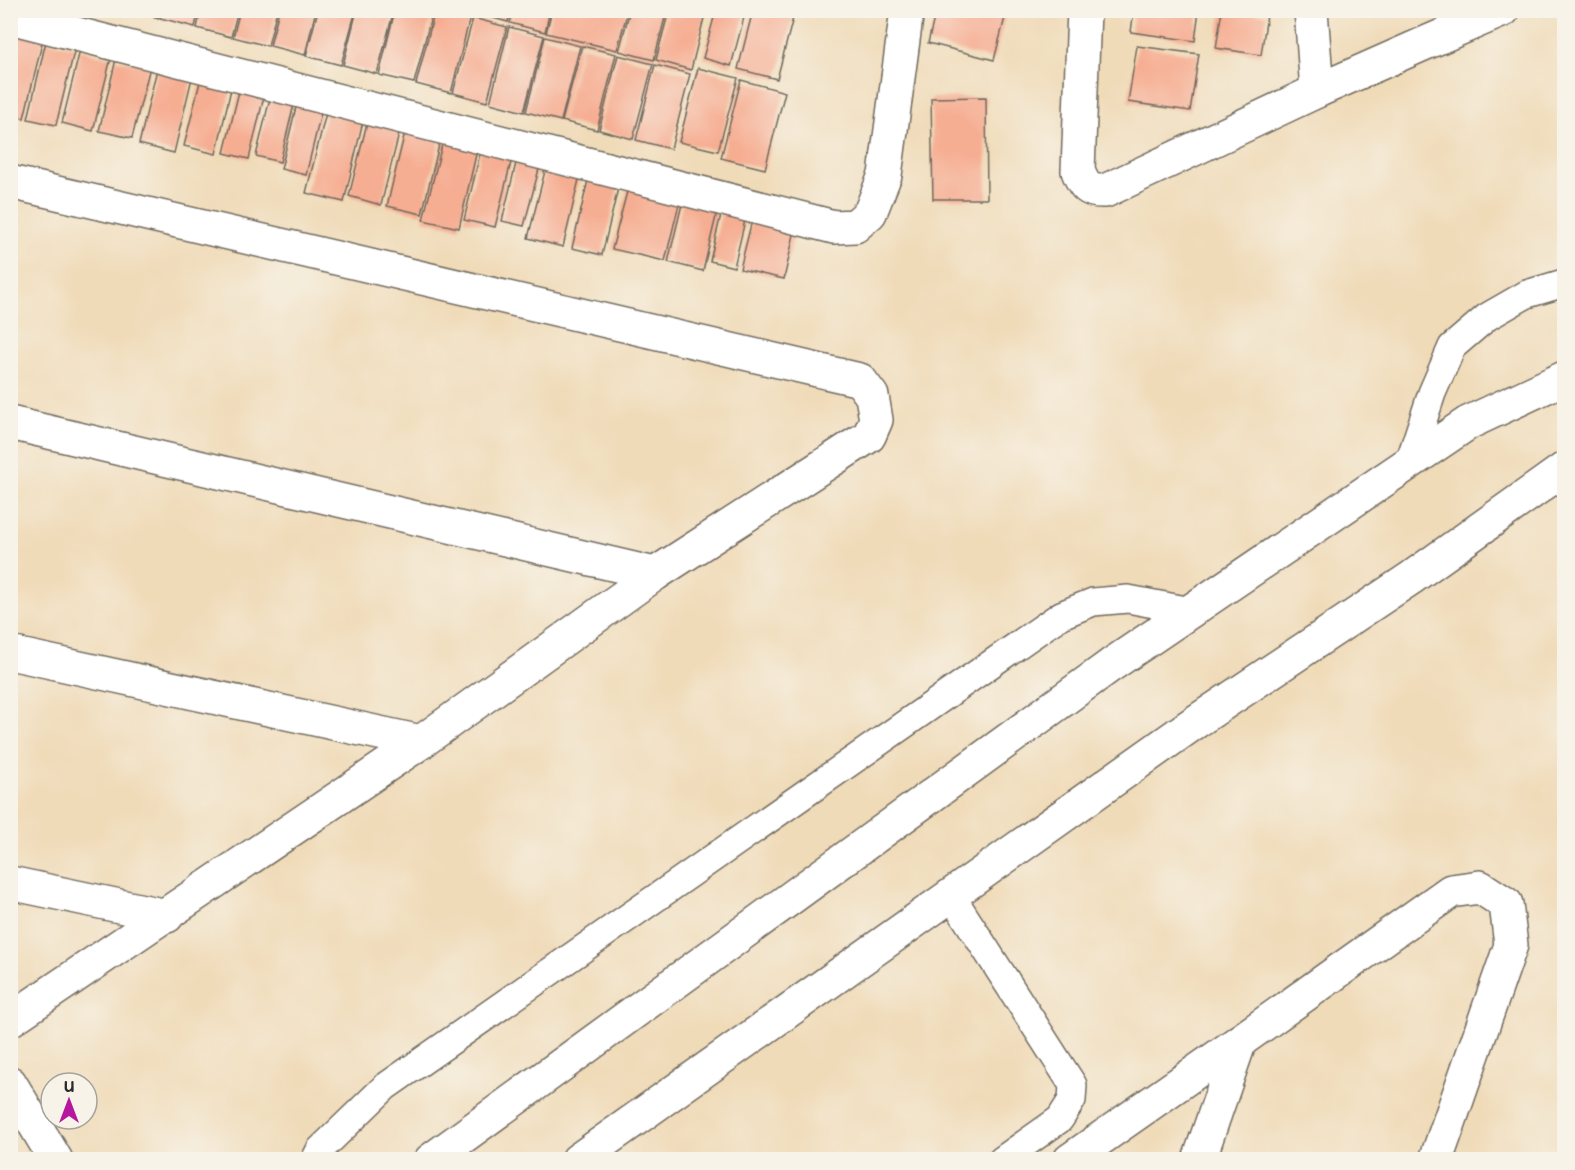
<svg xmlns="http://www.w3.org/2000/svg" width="1575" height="1170" viewBox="0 0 1575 1170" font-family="Mali,sans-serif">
  <rect width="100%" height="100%" fill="#f7f3e8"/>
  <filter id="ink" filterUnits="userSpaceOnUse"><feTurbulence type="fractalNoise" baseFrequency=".0167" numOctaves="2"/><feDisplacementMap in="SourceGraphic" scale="12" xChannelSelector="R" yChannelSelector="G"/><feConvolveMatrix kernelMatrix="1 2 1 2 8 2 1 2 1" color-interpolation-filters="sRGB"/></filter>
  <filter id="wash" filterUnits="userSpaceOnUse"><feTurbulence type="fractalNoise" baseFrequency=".008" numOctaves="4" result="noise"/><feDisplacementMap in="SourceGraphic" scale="24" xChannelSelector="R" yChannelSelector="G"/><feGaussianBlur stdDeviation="1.35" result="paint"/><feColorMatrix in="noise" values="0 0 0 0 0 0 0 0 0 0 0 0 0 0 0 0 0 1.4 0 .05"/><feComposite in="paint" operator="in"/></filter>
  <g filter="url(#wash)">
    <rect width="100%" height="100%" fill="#f0dbb9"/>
    <g id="blocks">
      <g fill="#f6ae93">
        <path d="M 133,10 L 160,10 L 158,18 Z"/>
        <path d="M 162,10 L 199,10 L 195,27 L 160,18 Z"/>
        <path d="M 201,10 L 238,10 L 231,37 L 197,28 Z"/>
        <path d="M 240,10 L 277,10 L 268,46 L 233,37 Z"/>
        <path d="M 279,10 L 316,10 L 305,55 L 270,46 Z"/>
        <path d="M 318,10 L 356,10 L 341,65 L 306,56 Z"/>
        <path d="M 357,10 L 394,10 L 377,74 L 343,65 Z"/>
        <path d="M 395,10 L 433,10 L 414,83 L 379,75 Z"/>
        <path d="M 435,10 L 444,10 L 470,17 L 451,93 L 416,84 Z"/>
        <path d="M 474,10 L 511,10 L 508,22 L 474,13 Z"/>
        <path d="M 513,10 L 550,10 L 545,32 L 510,23 Z"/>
        <path d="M 552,10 L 628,10 L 617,50 L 546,33 Z"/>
        <path d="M 630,10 L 667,10 L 654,60 L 619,51 Z"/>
        <path d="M 669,10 L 706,10 L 691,70 L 656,60 Z"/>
        <path d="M 716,10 L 746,10 L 731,66 L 703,58 Z"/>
        <path d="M 753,10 L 781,10 L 794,14 L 777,79 L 738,69 Z"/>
        <path d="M 936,10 L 1007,10 L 994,60 L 928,43 Z"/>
        <path d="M 1134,10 L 1199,10 L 1195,41 L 1131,32 Z"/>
        <path d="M 1222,10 L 1237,10 L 1267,15 L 1261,55 L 1216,48 Z"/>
        <path d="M 473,18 L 507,27 L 487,102 L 453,93 Z"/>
        <path d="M 509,27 L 544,36 L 524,112 L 490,103 Z"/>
        <path d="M 15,32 L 43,39 L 24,118 L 10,115 L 10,50 Z"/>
        <path d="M 545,37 L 580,46 L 561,121 L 526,112 Z"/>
        <path d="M 46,41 L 75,48 L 56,125 L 28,119 Z"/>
        <path d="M 582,46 L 616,54 L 597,130 L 562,121 Z"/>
        <path d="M 1137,46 L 1199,54 L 1190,111 L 1128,102 Z"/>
        <path d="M 80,50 L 111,58 L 93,131 L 62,123 Z"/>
        <path d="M 618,55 L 653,64 L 633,139 L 599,130 Z"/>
        <path d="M 116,59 L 150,67 L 132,138 L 99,131 Z"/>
        <path d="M 655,65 L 690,74 L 671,149 L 636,140 Z"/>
        <path d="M 698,68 L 738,78 L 718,151 L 679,142 Z"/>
        <path d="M 157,69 L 192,78 L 174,153 L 139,144 Z"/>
        <path d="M 741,80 L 785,92 L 765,169 L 721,158 Z"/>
        <path d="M 200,82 L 231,89 L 216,154 L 184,146 Z"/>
        <path d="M 240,87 L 265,92 L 249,159 L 224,153 Z"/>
        <path d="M 272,90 L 296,96 L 280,162 L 256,156 Z"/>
        <path d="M 986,97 L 987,199 L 933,199 L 931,98 Z"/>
        <path d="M 297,103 L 322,109 L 306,175 L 281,169 Z"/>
        <path d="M 326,113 L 363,121 L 344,202 L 306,193 Z"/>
        <path d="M 367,123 L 400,130 L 381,205 L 349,196 Z"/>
        <path d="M 405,132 L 440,141 L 422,214 L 387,206 Z"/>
        <path d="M 444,137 L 478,146 L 459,228 L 423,220 Z"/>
        <path d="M 481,150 L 512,158 L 495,227 L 464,220 Z"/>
        <path d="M 517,159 L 540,165 L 524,226 L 502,221 Z"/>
        <path d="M 547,163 L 581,171 L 563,247 L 528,238 Z"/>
        <path d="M 589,176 L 619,184 L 602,255 L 572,248 Z"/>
        <path d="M 629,184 L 681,196 L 665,261 L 612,249 Z"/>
        <path d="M 683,200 L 718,208 L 703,271 L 668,262 Z"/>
        <path d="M 723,206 L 747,212 L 734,267 L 710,261 Z"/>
        <path d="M 754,212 L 797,221 L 784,279 L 740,269 Z"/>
      </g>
    </g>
  </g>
  <g filter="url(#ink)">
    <use href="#blocks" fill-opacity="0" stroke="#70695d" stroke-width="1.5"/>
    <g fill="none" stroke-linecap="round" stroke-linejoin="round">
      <g stroke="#70695d" stroke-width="30">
        <g id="service">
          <path d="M 1409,463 L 1432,393 L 1452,347 L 1487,317 L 1527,294 L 1564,283"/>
          <path d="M 951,895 L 1073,1085 L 1072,1100 L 1060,1119 L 1002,1160"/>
          <path d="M 315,1160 L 320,1150 L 385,1087 L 1061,615 L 1093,602 L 1128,599 L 1191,611"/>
        </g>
      </g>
      <g stroke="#70695d" stroke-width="36">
        <g id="minor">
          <path d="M 1084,10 L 1078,171 C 1084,186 1088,192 1105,191 L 1317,91 L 1421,45 L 1503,10"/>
          <path d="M 1311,10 L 1317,91"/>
          <path d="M 10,17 L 834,227 L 855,226 L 870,213 L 885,175 L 907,10"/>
          <path d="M 10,182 L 860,380 L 872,396 L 876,420 L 869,436 L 655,574 L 421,742 L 10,1020"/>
          <path d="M 10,423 L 655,574"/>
          <path d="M 10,653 L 421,742"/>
          <path d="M 10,883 L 167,916"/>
          <path d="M 10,1083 L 56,1160"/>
          <path d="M 431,1160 L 1111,665 L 1468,423 L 1564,378"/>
          <path d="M 578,1160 L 1191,725 L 1411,578 L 1564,469"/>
          <path d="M 1070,1160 L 1240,1041 L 1451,891 L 1480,887 L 1506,904 L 1511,945 L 1436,1160"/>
          <path d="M 1199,1160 L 1240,1041"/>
        </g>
      </g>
      <use href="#service" stroke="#fff" stroke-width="27"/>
      <use href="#minor" stroke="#fff" stroke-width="33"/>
    </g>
  </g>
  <rect width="1575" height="1170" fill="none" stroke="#f7f3e8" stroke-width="36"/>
  <g transform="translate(69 1101)"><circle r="28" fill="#f7f3e8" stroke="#a5a39c" stroke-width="1.5"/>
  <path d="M0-4.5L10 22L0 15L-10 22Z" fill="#b5179e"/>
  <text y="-9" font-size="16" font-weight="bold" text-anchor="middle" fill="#2b2b2b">U</text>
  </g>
</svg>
